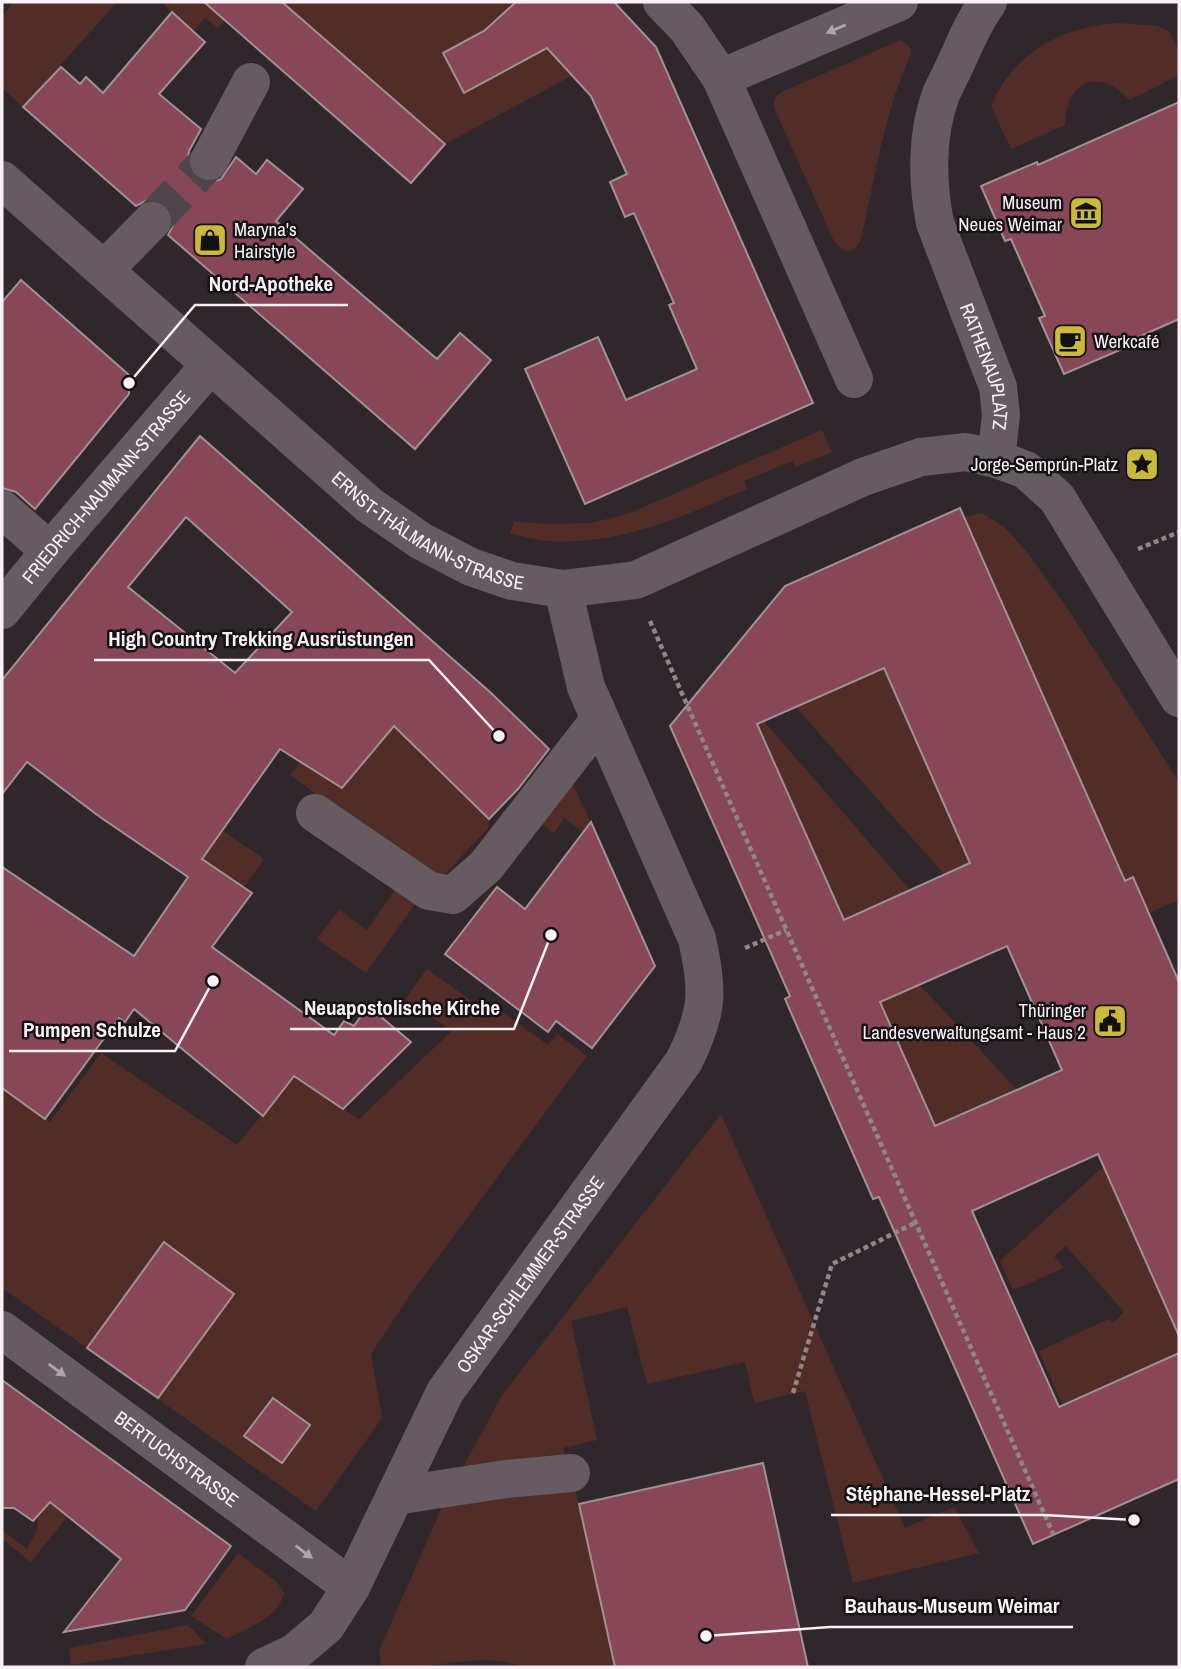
<svg xmlns="http://www.w3.org/2000/svg" width="1181" height="1669" viewBox="0 0 1181 1669" font-family="'Archivo Narrow',sans-serif">
  <rect width="100%" height="100%" fill="#30272c"/>
  <g fill="#522d28">
    <path d="M 14,2 L 117,2 L 23,107 L 2,88 L 2,16 Z"/>
    <path d="M 161,2 L 242,2 L 218,28 L 205,18 L 193,31 Z"/>
    <path d="M 282,2 L 516,2 L 509,8 L 573,75 L 445,144 Z"/>
    <path d="M 1119,23 L 1157,26 L 1169,31 L 1179,51 L 1179,75 L 1130,100 C 1122,93 1113,84 1102,82 C 1076,76 1065,104 1065,125 L 1011,149 L 991,106 C 1015,51 1062,27 1119,23 Z"/>
    <path d="M 901,40 L 909,46 L 911,53 L 894,97 L 880,149 L 861,240 L 856,248 L 848,252 L 840,248 L 833,239 L 775,110 C 773,100 774,96 784,91 Z"/>
    <path d="M 822,430 L 832,452 L 796,467 L 792,461 L 744,481 L 747,489 C 684,516 619,546 548,541 C 535,540 522,536 510,534 L 514,522 L 553,524 L 592,523 L 630,513 Z"/>
    <path d="M 982,513 L 1004,527 L 1026,551 L 1068,609 L 1179,782 L 1179,900 L 1149,913 L 1134,877 L 1126,881 L 965,517 Z"/>
    <path d="M 884,668 L 970,864 L 944,874 L 796,707 Z"/>
    <path d="M 764,721 L 910,890 L 845,919 L 758,724 Z"/>
    <path d="M 396,726 L 489,819 L 488,828 L 446,873 L 433,877 L 290,775 L 300,762 L 342,788 Z"/>
    <path d="M 571,780 L 591,823 L 583,832 L 564,818 L 554,833 L 536,820 Z"/>
    <path d="M 223,831 L 264,859 L 244,887 L 201,859 Z"/>
    <path d="M 398,886 L 418,900 L 366,973 L 317,939 L 339,910 L 367,930 Z"/>
    <path d="M 427,969 L 476,1004 L 482,997 L 548,1045 L 557,1034 L 587,1056 L 410,1295 L 371,1354 L 382,1418 L 316,1511 L 158,1399 L 234,1294 L 164,1243 L 87,1348 L 2,1288 L 2,1088 L 50,1122 L 101,1053 L 237,1145 L 294,1076 L 359,1119 L 452,1031 L 405,999 Z"/>
    <path d="M 920,985 L 1016,1089 L 935,1125 L 881,1002 Z"/>
    <path d="M 721,1114 L 905,1528 L 954,1507 L 979,1553 L 853,1583 L 805,1391 L 754,1403 L 745,1362 L 647,1384 L 627,1307 L 571,1321 L 597,1440 L 563,1448 L 579,1504 L 615,1667 L 521,1667 C 486,1652 445,1667 408,1667 C 399,1667 389,1668 381,1665 L 379,1651 L 445,1500 L 503,1394 Z"/>
    <path d="M 1103,1167 L 1179,1337 L 1179,1353 L 1062,1404 L 1039,1351 L 1109,1319 L 1113,1323 L 1124,1312 L 1066,1246 L 1054,1256 L 1064,1268 L 1013,1290 L 1000,1261 Z"/>
    <path d="M 50,1502 L 68,1516 L 31,1562 L 2,1539 L 2,1530 L 27,1549 L 37,1530 L 38,1515 Z"/>
    <path d="M 238,1553 L 277,1582 L 284,1593 C 279,1618 247,1628 227,1639 L 191,1616 Z"/>
    <path d="M 188,1625 L 206,1644 L 71,1665 L 69,1648 Z"/>
  </g>
  <g fill="#874756" stroke="#a09295" stroke-width="2" fill-rule="evenodd">
    <path d="M 204,2 L 282,2 L 445,144 L 411,183 Z"/>
    <path d="M 516,2 L 614,2 L 656,47 L 813,403 L 585,504 L 525,369 L 598,337 L 626,400 L 697,369 L 669,305 L 674,303 L 634,213 L 625,217 L 610,182 L 627,174 L 591,96 L 547,48 L 464,93 L 443,53 L 484,31 Z"/>
    <path d="M 172,12 L 205,42 L 159,94 L 201,129 L 189,151 L 187,162 L 191,173 L 199,181 L 210,183 L 221,179 L 236,157 L 256,174 L 267,160 L 303,189 L 276,221 L 437,359 L 460,333 L 491,360 L 415,449 L 168,235 L 173,226 L 173,216 L 167,205 L 157,200 L 147,200 L 136,206 L 23,107 L 61,67 L 80,84 L 86,77 L 103,93 Z"/>
    <path d="M 1179,102 L 1179,319 L 1118,346 L 1120,350 L 1064,374 L 1039,318 L 1045,316 L 1011,239 L 1005,241 L 981,186 L 1037,162 L 1038,165 Z"/>
    <path d="M 21,280 L 129,375 L 129,394 L 35,509 L 16,492 L 2,488 L 2,302 Z"/>
    <path d="M 200,436 L 490,692 L 549,749 L 518,789 L 489,819 L 394,726 L 342,788 L 280,749 L 202,859 L 252,893 L 212,947 L 334,1035 L 344,1021 L 354,1026 L 368,1006 L 411,1042 L 343,1109 L 294,1076 L 263,1116 L 134,1009 L 125,1022 L 119,1018 L 45,1119 L 2,1088 L 2,867 L 134,956 L 188,877 L 100,817 L 27,762 L 2,794 L 2,680 ZM 186,517 L 292,612 L 235,673 L 128,587 Z"/>
    <path d="M 960,508 L 1125,881 L 1133,877 L 1179,982 L 1179,1336 L 1098,1154 L 972,1211 L 1059,1407 L 1179,1353 L 1179,1479 L 1033,1544 L 879,1197 L 873,1199 L 814,1065 L 785,999 L 790,996 L 670,726 L 785,586 ZM 884,668 L 970,863 L 844,920 L 757,724 ZM 1007,946 L 1062,1070 L 935,1126 L 880,1002 Z"/>
    <path d="M 591,822 L 655,966 L 592,1048 L 556,1021 L 548,1032 L 445,954 L 497,887 L 525,909 Z"/>
    <path d="M 164,1242 L 234,1294 L 158,1398 L 87,1348 Z"/>
    <path d="M 2,1380 L 231,1546 L 185,1610 L 64,1632 L 121,1559 L 50,1502 L 33,1521 L 14,1508 L 2,1508 Z"/>
    <path d="M 273,1398 L 310,1425 L 282,1463 L 244,1436 Z"/>
    <path d="M 763,1463 L 808,1667 L 615,1667 L 579,1504 Z"/>
  </g>
  <g fill="none" stroke-linecap="round" stroke-linejoin="round">
    <path stroke="#4e454a" stroke-width="38" stroke-dasharray="38 19" stroke-linecap="butt" d="M 152,221 L 209,161"/>
    <g stroke="#8f878c" stroke-width="4.5" stroke-dasharray="5 3.5" stroke-linecap="butt">
      <path d="M 1138,549 L 1179,532"/>
      <path d="M 650,621 L 1054,1536"/>
      <path d="M 745,948 L 786,930"/>
      <path d="M 793,1393 L 832,1264 L 915,1223"/>
    </g>
    <g stroke="#665b62" stroke-width="38">
      <path d="M 662,2 L 687,28 L 721,78 L 854,379"/>
      <path id="s1" d="M 988,2 C 976,18 968,36 960,54 C 954,68 947,81 941,94 C 926,134 927,182 935,223 L 998,387 L 1001,415 L 996,459"/>
      <path d="M 721,78 L 899,2"/>
      <path d="M 209,161 L 251,82"/>
      <path id="s2" d="M 2,180 L 369,505 L 421,541 L 471,567 L 512,581 L 563,589 L 636,580 L 863,477 L 921,457 L 966,452 L 996,459 L 1026,470 L 1057,498 L 1179,698"/>
      <path d="M 104,270 L 152,221"/>
      <path d="M 2,509 L 50,551"/>
      <path id="s3" d="M 2,610 L 50,551 L 210,365"/>
      <path d="M 315,813 L 429,891 L 453,895 L 486,866 L 600,719"/>
      <path id="s4" d="M 2,1330 L 351,1587"/>
      <path d="M 395,1496 L 506,1479 L 571,1473"/>
      <path id="s5" d="M 264,1667 L 294,1653 L 326,1626 L 351,1587 L 445,1392 L 684,1061 C 708,1013 709,991 697,939 L 586,687 L 563,589"/>
    </g>
  </g>
  <defs><path id="oneway-solid" d="M-6-.8H1V-3.2L6.5 0L1 3.2V.8H-6Z" transform="scale(1.75)"/></defs>
  <g fill="#afa6ac">
    <use href="#oneway-solid" transform="translate(836 29) rotate(157)"/>
    <use href="#oneway-solid" transform="translate(57 1370) rotate(36)"/>
    <use href="#oneway-solid" transform="translate(304 1552) rotate(37)"/>
  </g>
  <defs>
    <g id="museum-square" transform="scale(1.75)"><rect x="-9" y="-9" width="18" height="18" rx="4" fill="#cbb939" stroke="#151114"/><path d="M0-6L6-3V-2H-6V-3ZM-5-1h2V3h-2ZM-1-1h2V3h-2ZM3-1h2V3H3ZM-6 4H6V6H-6Z" fill="#111"/></g>
    <g id="shop-square" transform="scale(1.75)"><rect x="-9" y="-9" width="18" height="18" rx="4" fill="#cbb939" stroke="#151114"/><path d="M-5-2.5h2.3a2.7 3.5 0 0 1 5.4 0H5L5.5 6h-11ZM-1.5-2.5h3a1.5 2.3 0 0 0-3 0Z" fill="#111"/></g>
    <g id="cafe-square" transform="scale(1.75)"><rect x="-9" y="-9" width="18" height="18" rx="4" fill="#cbb939" stroke="#151114"/><path d="M-5.5-4.5H6V0H3Q3 3.5 0 3.5H-2.5Q-5.5 3.5-5.5 0ZM3-3.2v2h1.7v-2ZM-6 4.5H4V6H-6Z" fill="#111"/></g>
    <g id="sight-square" transform="scale(1.75)"><rect x="-9" y="-9" width="18" height="18" rx="4" fill="#cbb939" stroke="#151114"/><path d="M0-6L1.8-2.2L6-1.7L2.9 1.2L3.7 5.4L0 3.3L-3.7 5.4L-2.9 1.2L-6-1.7L-1.8-2.2Z" fill="#111"/></g>
    <g id="civic-square" transform="scale(1.75)"><rect x="-9" y="-9" width="18" height="18" rx="4" fill="#cbb939" stroke="#151114"/><path d="M-.6-6.5H3V-4.5H.6V-3L4-1V1h2V6H-6V1h2V-1L-.6-3ZM-1.2 2.5V6h2.4V2.5Z" fill="#111"/></g>
  </defs>
  <g fill-rule="evenodd">
    <use href="#museum-square" x="1086" y="213"/>
    <use href="#shop-square" x="210" y="240"/>
    <use href="#cafe-square" x="1070" y="341"/>
    <use href="#sight-square" x="1142" y="464"/>
    <use href="#civic-square" x="1110" y="1021"/>
  </g>
  <g text-anchor="middle" stroke-width="5" stroke-linejoin="round" paint-order="stroke">
    <g font-size="19" fill="#f8f1f5" stroke="#151114" text-anchor="end">
      <text x="1062" y="209">Museum<tspan x="1062" dy="22">Neues Weimar</tspan></text>
      <text x="234" y="236" text-anchor="start">Maryna's<tspan x="234" dy="22">Hairstyle</tspan></text>
      <text x="1094" y="348" text-anchor="start">Werkcafé</text>
      <text x="1118" y="471">Jorge-Semprún-Platz</text>
      <text x="1086" y="1017">Thüringer<tspan x="1086" dy="22">Landesverwaltungsamt - Haus 2</tspan></text>
    </g>
    <g font-size="19" fill="#f8f1f5" stroke="#151114">
      <text dy="7" stroke="none"><textPath href="#s1" startOffset="387">RATHENAUPLATZ</textPath></text>
      <text dy="7" stroke="none"><textPath href="#s3" startOffset="161">FRIEDRICH-NAUMANN-STRASSE</textPath></text>
      <text dy="7" stroke="none"><textPath href="#s2" startOffset="555">ERNST-THÄLMANN-STRASSE</textPath></text>
      <text dy="7" stroke="none"><textPath href="#s5" startOffset="483">OSKAR-SCHLEMMER-STRASSE</textPath></text>
      <text dy="7" stroke="none"><textPath href="#s4" startOffset="217">BERTUCHSTRASSE</textPath></text>
    </g>
  </g>
  <path fill="none" stroke="#f8f1f5" stroke-width="2.5" d="M129 383L195 305H348M499 736L429 660H94M551 935L514 1029H290M213 981L175 1051H9M1134 1520L1044 1515H831M706 1636L830 1627H1073"/>
  <g fill="#f8f1f5" stroke="#151114" stroke-width="2.5">
    <circle cx="129" cy="383" r="7"/>
    <circle cx="499" cy="736" r="7"/>
    <circle cx="551" cy="935" r="7"/>
    <circle cx="213" cy="981" r="7"/>
    <circle cx="1134" cy="1520" r="7"/>
    <circle cx="706" cy="1636" r="7"/>
  </g>
  <g font-size="21" text-anchor="middle" font-weight="bold" fill="#f8f1f5" stroke="#151114" stroke-width="5" stroke-linejoin="round" paint-order="stroke">
    <text x="271" y="291">Nord-Apotheke</text>
    <text x="261" y="646">High Country Trekking Ausrüstungen</text>
    <text x="402" y="1015">Neuapostolische Kirche</text>
    <text x="92" y="1037">Pumpen Schulze</text>
    <text x="938" y="1501">Stéphane-Hessel-Platz</text>
    <text x="952" y="1613">Bauhaus-Museum Weimar</text>
  </g>
  <rect width="1181" height="1669" fill="none" stroke="#f8f1f5" stroke-width="7"/>
</svg>
